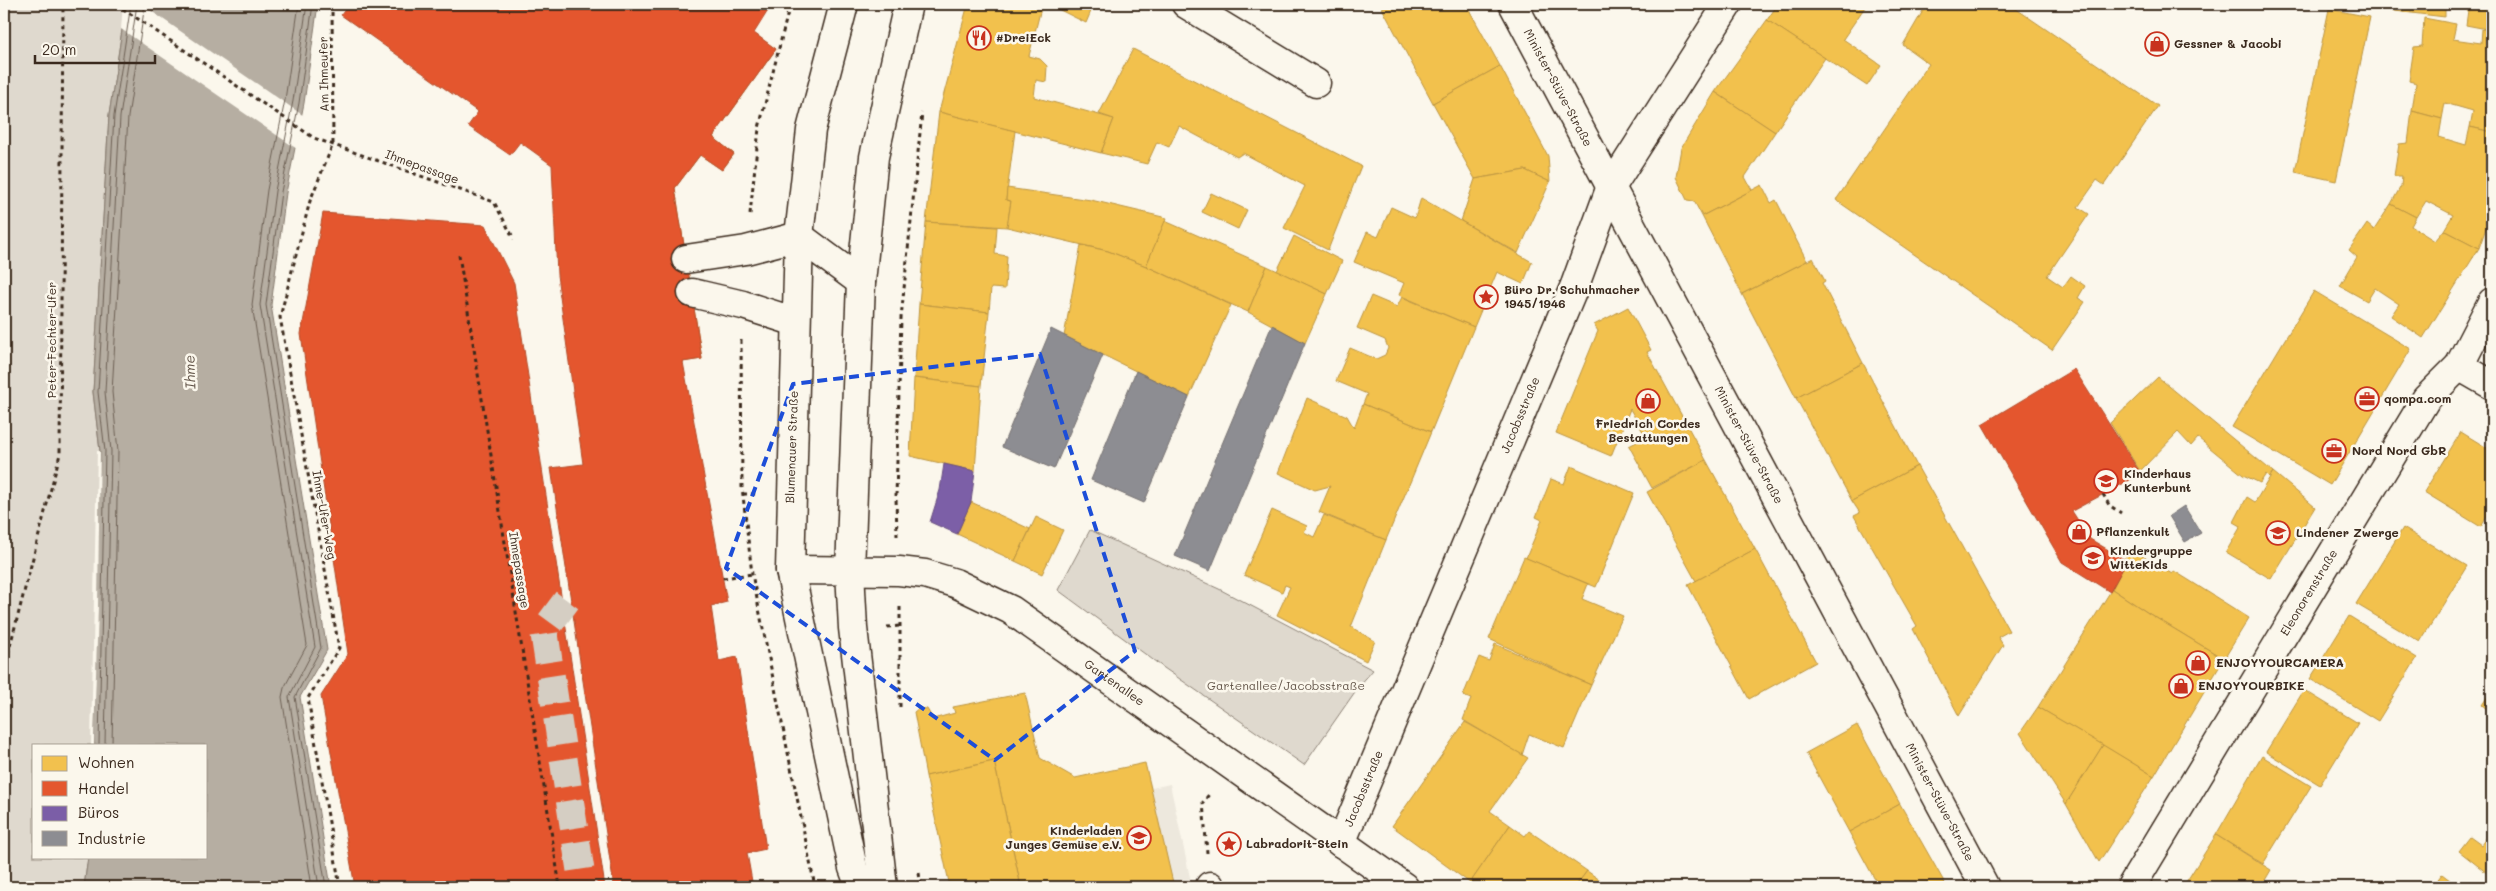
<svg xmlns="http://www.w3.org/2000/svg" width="2496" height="891" viewBox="0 0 2496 891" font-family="Mali,sans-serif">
  <rect width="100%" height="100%" fill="#fbf7ec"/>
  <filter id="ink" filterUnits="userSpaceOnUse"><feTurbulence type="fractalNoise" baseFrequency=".02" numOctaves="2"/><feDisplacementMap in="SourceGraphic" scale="10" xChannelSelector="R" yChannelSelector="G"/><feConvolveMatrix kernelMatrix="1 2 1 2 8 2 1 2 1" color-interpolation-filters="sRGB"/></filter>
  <g filter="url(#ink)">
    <path fill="#ede8dd" d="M 1145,763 L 1152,788 L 1170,784 L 1192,887 L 1107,887 L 1082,778 Z"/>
    <g fill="#dfd9ce" stroke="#8d8276">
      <path d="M 4,4 L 126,4 L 109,115 L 93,392 L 100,451 L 94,745 L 34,745 L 34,857 L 88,857 L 84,887 L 4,887 Z"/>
      <path d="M 1090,530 L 1219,589 L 1373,670 L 1359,686 L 1304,765 L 1164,668 L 1058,590 Z"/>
    </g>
    <path fill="#b6aea2" stroke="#85796d" d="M 126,4 L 318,4 L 304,103 L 286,193 L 271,305 L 327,650 L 300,697 L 331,887 L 84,887 L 88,857 L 206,857 L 206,745 L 94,745 L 100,451 L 93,392 L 109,115 Z"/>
    <g fill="#fbf7ec">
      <path d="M 123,4 L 141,4 L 304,116 L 297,149 L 121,29 Z"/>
      <path d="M 97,451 L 100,451 L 98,606 L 94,745 L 91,745 Z"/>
    </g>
    <g fill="#f2c14e" stroke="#bb9440">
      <path d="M 968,4 L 1042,4 L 1029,56 L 1040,59 L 1047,66 L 1046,82 L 1036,80 L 1034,97 L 1114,119 L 1101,153 L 939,112 Z"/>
      <path d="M 1048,4 L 1094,4 L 1086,23 Z"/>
      <path d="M 1390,4 L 1466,4 L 1500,66 L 1433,103 L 1382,8 Z"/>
      <path d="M 1778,4 L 1867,4 L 1843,39 L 1881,65 L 1867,86 L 1767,20 Z"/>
      <path d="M 1927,4 L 2009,4 L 2158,106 L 2104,185 L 2097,180 L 2078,207 L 2089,214 L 2047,276 L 2063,287 L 2071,276 L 2085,286 L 2078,298 L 2085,302 L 2052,350 L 1836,200 L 1929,64 L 1903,45 Z"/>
      <path d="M 2387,4 L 2492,4 L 2492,30 L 2466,25 L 2468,10 L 2445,6 L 2445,17 L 2386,10 Z"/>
      <path d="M 715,7 L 776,49 L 713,137 L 734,154 L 722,170 L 700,155 L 675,188 L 702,359 L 613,372 L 605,320 L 573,324 L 570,302 L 603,297 L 588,189 Z"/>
      <path d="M 2329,9 L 2370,17 L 2336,181 L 2295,172 Z"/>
      <path d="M 2424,18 L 2456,24 L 2453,39 L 2481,43 L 2482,29 L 2492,30 L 2492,132 L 2470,127 L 2473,111 L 2445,103 L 2442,119 L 2412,111 L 2416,83 L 2409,81 L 2414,47 L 2422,46 Z"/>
      <path d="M 1767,20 L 1825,58 L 1775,132 L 1715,92 Z"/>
      <path d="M 1133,49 L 1361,166 L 1328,250 L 1284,228 L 1305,186 L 1243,153 L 1237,157 L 1179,126 L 1169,147 L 1157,142 L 1147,164 L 1101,153 L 1114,119 L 1099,114 Z"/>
      <path d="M 1500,66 L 1548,156 L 1550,182 L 1525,170 L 1475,179 L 1433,103 Z"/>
      <path d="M 1715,92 L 1775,132 L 1745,177 L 1752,190 L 1702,216 L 1694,201 L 1687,200 L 1676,177 L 1681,148 Z"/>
      <path d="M 2412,111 L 2442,119 L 2439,137 L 2466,145 L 2470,127 L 2492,132 L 2492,211 L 2479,248 L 2444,230 L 2453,215 L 2426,201 L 2416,217 L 2391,204 L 2401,186 L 2402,176 L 2394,176 L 2399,144 L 2408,143 Z"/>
      <path d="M 939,112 L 1015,131 L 1006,200 L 1011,201 L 1007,227 L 926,222 Z"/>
      <path d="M 1525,170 L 1550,182 L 1518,253 L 1461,221 L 1475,179 Z"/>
      <path d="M 1762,185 L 1771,203 L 1776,200 L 1807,261 L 1742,294 L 1702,216 Z"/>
      <path d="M 1007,188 L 1091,200 L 1167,218 L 1146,266 L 1108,251 L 1007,227 L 1011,201 L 1006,200 Z"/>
      <path d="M 1211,193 L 1247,210 L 1238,229 L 1202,212 Z"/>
      <path d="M 1421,198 L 1532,262 L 1523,284 L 1497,272 L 1474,327 L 1399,295 L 1404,283 L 1354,262 L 1367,232 L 1378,237 L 1391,207 L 1415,218 Z"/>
      <path d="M 2391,204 L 2416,217 L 2411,226 L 2435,241 L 2444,230 L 2479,248 L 2423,338 L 2391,316 L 2399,304 L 2375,288 L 2367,301 L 2340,286 L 2357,257 L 2349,250 L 2367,224 L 2374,230 Z"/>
      <path d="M 1165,221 L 1267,266 L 1248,312 L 1146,266 Z"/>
      <path d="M 926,222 L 997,227 L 995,254 L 1007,256 L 1005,289 L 991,288 L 989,312 L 919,304 Z"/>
      <path d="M 1294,236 L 1342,261 L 1327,294 L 1277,271 Z"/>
      <path d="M 1081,245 L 1108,251 L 1146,266 L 1231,305 L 1189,397 L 1064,336 Z"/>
      <path d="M 1813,258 L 1825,281 L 1822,283 L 1863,363 L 1796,398 L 1742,294 Z"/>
      <path d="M 1267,266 L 1327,294 L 1305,343 L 1248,312 Z"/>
      <path d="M 453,286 L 460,341 L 412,348 L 415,375 L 426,373 L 447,498 L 444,498 L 479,713 L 452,718 L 478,887 L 388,887 L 360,713 L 340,718 L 337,701 L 380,692 L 346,496 L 329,499 L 326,480 L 345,477 L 331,392 L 340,390 L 336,365 L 318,366 L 312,305 Z"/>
      <path d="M 2314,291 L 2411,349 L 2330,485 L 2232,427 Z"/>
      <path d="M 1371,296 L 1397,307 L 1402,297 L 1474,327 L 1431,432 L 1363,404 L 1367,394 L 1336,381 L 1350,348 L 1376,359 L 1385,355 L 1388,348 L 1385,340 L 1357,328 Z"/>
      <path d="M 919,304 L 989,312 L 981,386 L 914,378 Z"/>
      <path d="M 1628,307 L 1651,350 L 1647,352 L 1706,460 L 1652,488 L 1629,446 L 1646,437 L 1630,409 L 1611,456 L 1556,433 L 1598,331 L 1594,325 Z"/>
      <path d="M 1863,363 L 1917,466 L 1852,501 L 1796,398 Z"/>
      <path d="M 2158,377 L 2273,472 L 2269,477 L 2266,474 L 2260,483 L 2243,475 L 2198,438 L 2191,446 L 2178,432 L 2140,471 L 2110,423 Z"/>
      <path d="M 914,378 L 981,386 L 975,471 L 910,456 Z"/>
      <path d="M 1307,398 L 1347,416 L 1354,428 L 1363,404 L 1431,432 L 1386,540 L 1319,512 L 1330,486 L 1315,490 L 1278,473 Z"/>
      <path d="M 2461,432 L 2492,451 L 2492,508 L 2481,527 L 2424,492 Z"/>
      <path d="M 1706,460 L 1755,549 L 1696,581 L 1647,492 Z"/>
      <path d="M 1571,466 L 1634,493 L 1596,587 L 1526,558 L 1542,520 L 1536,517 L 1551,479 L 1564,484 Z"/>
      <path d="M 1917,466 L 2009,631 L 1998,637 L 2003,645 L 1959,716 L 1913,629 L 1917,626 L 1854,516 L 1860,513 L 1852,501 Z"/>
      <path d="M 2273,472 L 2315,507 L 2271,579 L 2226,552 L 2241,526 L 2234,522 L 2247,497 L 2255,502 Z"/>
      <path d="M 971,502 L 1030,529 L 1015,561 L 957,534 Z"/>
      <path d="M 1272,510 L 1307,526 L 1304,532 L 1314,537 L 1324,515 L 1386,540 L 1351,627 L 1375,641 L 1366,661 L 1277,615 L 1290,587 L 1285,585 L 1282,592 L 1244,575 Z"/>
      <path d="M 1036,517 L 1063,530 L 1042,574 L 1015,561 Z"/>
      <path d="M 698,525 L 738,806 L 659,820 L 613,540 Z"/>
      <path d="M 2403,528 L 2467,566 L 2420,642 L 2356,604 Z"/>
      <path d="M 1755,549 L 1816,662 L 1749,699 L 1688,585 Z"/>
      <path d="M 2131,549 L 2172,574 L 2174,571 L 2187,579 L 2249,618 L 2224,659 L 2148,613 L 2112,589 L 2127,561 L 2124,559 Z"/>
      <path d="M 1524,557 L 1588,584 L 1582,599 L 1623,616 L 1591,685 L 1489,639 Z"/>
      <path d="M 2112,589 L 2148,613 L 2224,659 L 2154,776 L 2038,707 Z"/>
      <path d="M 2349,616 L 2417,658 L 2378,721 L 2310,679 Z"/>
      <path d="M 1495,644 L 1591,685 L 1564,748 L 1529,734 L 1522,755 L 1463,720 L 1471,699 L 1463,696 L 1479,657 L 1489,661 Z"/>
      <path d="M 2304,690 L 2358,723 L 2320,785 L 2266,752 Z"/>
      <path d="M 2492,690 L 2492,713 L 2482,705 Z"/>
      <path d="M 1025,693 L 1040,758 L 1075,778 L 1145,763 L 1174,887 L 1021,887 L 994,761 L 926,776 L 914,712 L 919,708 L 927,709 L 933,719 L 955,713 L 953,707 Z"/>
      <path d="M 2038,707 L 2103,745 L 2066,804 L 2020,733 Z"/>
      <path d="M 1465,722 L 1528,758 L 1490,811 L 1510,825 L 1470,883 L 1392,826 Z"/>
      <path d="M 1857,725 L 1900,804 L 1849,832 L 1806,753 Z"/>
      <path d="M 2103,745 L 2154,776 L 2099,862 L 2066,804 Z"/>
      <path d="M 2262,756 L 2311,786 L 2263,864 L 2216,835 Z"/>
      <path d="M 994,761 L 1021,887 L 950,887 L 926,776 Z"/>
      <path d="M 1900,804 L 1947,887 L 1879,887 L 1849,832 Z"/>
      <path d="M 738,806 L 752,887 L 669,887 L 659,820 Z"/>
      <path d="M 1510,825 L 1525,836 L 1529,831 L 1587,871 L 1575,887 L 1476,887 L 1470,883 Z"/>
      <path d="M 2492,830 L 2492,877 L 2459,851 L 2470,837 L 2481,845 Z"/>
      <path d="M 2216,835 L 2271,870 L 2261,887 L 2183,887 Z"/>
      <path d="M 1587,871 L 1610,887 L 1575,887 Z"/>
      <path d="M 2442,874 L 2459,887 L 2432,887 Z"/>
    </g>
    <g fill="#e4572e" stroke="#b14a29">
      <path d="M 349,4 L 762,4 L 769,9 L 754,33 L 776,49 L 713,137 L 734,154 L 722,170 L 700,155 L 675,188 L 702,359 L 683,362 L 727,602 L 711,606 L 719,661 L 737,657 L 766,849 L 747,853 L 753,887 L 614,887 L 551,468 L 583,464 L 557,275 L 552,165 L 520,142 L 510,155 L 468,126 L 478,112 L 341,15 Z"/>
      <path d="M 323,213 L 485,225 L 514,283 L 605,887 L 355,887 L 321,696 L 348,654 L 301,334 Z"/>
      <path d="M 2074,369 L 2141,474 L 2072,511 L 2090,539 L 2127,561 L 2110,592 L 2062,562 L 1982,424 Z"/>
    </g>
    <path fill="#7b5ea7" stroke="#684e7e" d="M 944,464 L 975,471 L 971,502 L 957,534 L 930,522 L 940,490 Z"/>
    <g fill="#8d8d92" stroke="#746f6f">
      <path d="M 1272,325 L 1305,343 L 1210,571 L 1175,556 Z"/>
      <path d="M 1051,329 L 1103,355 L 1054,469 L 1002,447 Z"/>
      <path d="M 1136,371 L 1189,397 L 1144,503 L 1091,480 Z"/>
      <path d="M 2184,506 L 2201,533 L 2185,542 L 2169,516 Z"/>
    </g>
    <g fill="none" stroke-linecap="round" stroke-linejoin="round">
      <g stroke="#6c5f53" stroke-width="1">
        <path d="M 299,4 L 285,100 L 267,190 L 252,305 L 307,645 L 284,688 L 282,697 L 312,887"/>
        <path d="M 307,4 L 293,101 L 275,191 L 260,305 L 315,647 L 289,697 L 319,887"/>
        <path d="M 313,4 L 299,103 L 281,192 L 266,305 L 321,648 L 295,697 L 326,887"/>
        <path d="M 99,745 L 105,451 L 98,392 L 114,116 L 131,4"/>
        <path d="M 105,745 L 111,451 L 105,392 L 120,117 L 137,4"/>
        <path d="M 112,745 L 118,451 L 112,392 L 128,117 L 145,4"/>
      </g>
      <path stroke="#d5cec3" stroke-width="28" stroke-dasharray="28 14" stroke-linecap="butt" d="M 567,600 L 544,631 L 583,887"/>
      <g stroke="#3b2a1e" stroke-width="31">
        <g id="minor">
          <path d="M 844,4 L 811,130 L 799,236 L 790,570 L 853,868 L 860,887"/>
          <path d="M 1186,4 L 1316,83"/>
          <path id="s1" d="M 1513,4 L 1985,887"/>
          <path d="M 686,259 L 746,250 L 799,236 L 861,282"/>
          <path d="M 692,293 L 743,305 L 796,322"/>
          <path d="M 2459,366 L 2492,385"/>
          <path id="s2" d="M 790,570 L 899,571 L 925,574 L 955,583 L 1011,610 L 1404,887"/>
          <path id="s3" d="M 1341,843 L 1575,285 L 1610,189 L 1728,4"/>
          <path d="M 1210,886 L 1210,887"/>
          <path d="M 883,887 L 853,628 L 850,571 L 861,282 L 874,157 L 908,4"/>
          <path id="s4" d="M 2131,887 L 2426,399 L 2459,366 L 2492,302"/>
        </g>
      </g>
      <g stroke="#3b2a1e" stroke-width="3" stroke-dasharray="4 4" stroke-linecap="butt">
        <path d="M 116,4 L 314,138 L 494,202 L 514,239"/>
        <path d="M 332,4 L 333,144 L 310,201 L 280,317 L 339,648 L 308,698 L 340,887"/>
        <path d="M 750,214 L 759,128 L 790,4"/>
        <path d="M 459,255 L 560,887"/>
        <path d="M 741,340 L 742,487 L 752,574 L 815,887"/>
        <path d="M 743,494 L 758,494"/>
        <path d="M 2103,494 L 2109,505 L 2121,513"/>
        <path d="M 897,536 L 896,497 L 901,318 L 922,113"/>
        <path d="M 723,578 L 752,574"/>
        <path d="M 900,607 L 900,708"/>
        <path d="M 887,627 L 900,626"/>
        <path d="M 4,669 L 60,454 L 63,4"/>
        <path d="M 1207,853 L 1203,802 L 1211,792"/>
        <path d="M 919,873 L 921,887"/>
      </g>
      <use href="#minor" stroke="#fbf7ec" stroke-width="28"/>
    </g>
  </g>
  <path fill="none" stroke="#1d4ed8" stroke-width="4" stroke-dasharray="10 6" stroke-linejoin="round" d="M 1040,354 L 1135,651 L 995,760 L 726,568 L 793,384 Z"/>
  <defs>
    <g id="restaurant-ring" transform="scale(1.25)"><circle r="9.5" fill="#fbf7ec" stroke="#c8321e" stroke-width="1.5"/><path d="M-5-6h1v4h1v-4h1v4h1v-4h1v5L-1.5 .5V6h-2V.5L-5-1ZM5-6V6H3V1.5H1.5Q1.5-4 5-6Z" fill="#c8321e"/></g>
    <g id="shop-ring" transform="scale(1.25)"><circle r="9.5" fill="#fbf7ec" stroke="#c8321e" stroke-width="1.5"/><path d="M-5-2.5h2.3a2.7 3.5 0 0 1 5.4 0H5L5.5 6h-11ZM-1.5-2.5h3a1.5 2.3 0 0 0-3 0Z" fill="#c8321e"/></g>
    <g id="sight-ring" transform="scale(1.25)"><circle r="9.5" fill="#fbf7ec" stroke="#c8321e" stroke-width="1.5"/><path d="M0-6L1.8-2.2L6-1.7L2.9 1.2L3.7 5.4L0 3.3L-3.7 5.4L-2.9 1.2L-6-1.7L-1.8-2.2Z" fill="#c8321e"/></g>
    <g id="office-ring" transform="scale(1.25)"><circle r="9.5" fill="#fbf7ec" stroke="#c8321e" stroke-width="1.5"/><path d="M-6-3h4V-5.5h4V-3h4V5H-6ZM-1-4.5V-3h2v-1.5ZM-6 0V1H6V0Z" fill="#c8321e"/></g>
    <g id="school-ring" transform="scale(1.25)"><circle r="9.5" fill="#fbf7ec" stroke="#c8321e" stroke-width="1.5"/><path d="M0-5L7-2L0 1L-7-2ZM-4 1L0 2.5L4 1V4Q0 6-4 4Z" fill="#c8321e"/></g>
  </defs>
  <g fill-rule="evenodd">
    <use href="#restaurant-ring" x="979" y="38"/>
    <use href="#shop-ring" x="2157" y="44"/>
    <use href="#sight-ring" x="1486" y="297"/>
    <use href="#office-ring" x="2367" y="399"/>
    <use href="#shop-ring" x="1648" y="401"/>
    <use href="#office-ring" x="2334" y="451"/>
    <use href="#school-ring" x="2106" y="481"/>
    <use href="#shop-ring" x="2079" y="532"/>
    <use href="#school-ring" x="2278" y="533"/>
    <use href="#school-ring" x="2093" y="558"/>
    <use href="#shop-ring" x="2198" y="663"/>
    <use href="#shop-ring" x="2181" y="686"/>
    <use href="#school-ring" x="1139" y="838"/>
    <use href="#sight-ring" x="1229" y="844"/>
  </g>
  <g text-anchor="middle" stroke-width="5" stroke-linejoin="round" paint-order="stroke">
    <g font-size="12" font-weight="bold" fill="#3b2a1e" stroke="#fbf7ec" text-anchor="start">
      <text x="996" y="42">#DreiEck</text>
      <text x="2174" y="48">Gessner &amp; Jacobi</text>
      <text x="1504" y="294">Büro Dr. Schuhmacher<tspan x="1504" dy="14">1945/1946</tspan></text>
      <text x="2384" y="403">qompa.com</text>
      <text x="1648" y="428" text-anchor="middle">Friedrich Cordes<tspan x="1648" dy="14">Bestattungen</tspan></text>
      <text x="2352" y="455">Nord Nord GbR</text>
      <text x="2124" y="478">Kinderhaus<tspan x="2124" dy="14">Kunterbunt</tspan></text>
      <text x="2096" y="536">Pflanzenkult</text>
      <text x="2296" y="537">Lindener Zwerge</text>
      <text x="2110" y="555">Kindergruppe<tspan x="2110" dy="14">WitteKids</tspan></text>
      <text x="2216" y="667">ENJOYYOURCAMERA</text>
      <text x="2198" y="690">ENJOYYOURBIKE</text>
      <text x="1122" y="835" text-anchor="end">Kinderladen<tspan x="1122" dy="14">Junges Gemüse e.V.</tspan></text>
      <text x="1246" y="848">Labradorit-Stein</text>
    </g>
    <g font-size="12" fill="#3b2a1e" stroke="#fbf7ec">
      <text transform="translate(324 74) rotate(-91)" y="4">Am Ihmeufer</text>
      <text dy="4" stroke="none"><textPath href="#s1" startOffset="95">Minister-Stüve-Straße</textPath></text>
      <text transform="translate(422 167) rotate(20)" y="4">Ihmepassage</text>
      <text transform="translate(52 340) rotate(-90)" y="4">Peter-Fechter-Ufer</text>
      <text dy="4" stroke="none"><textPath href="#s3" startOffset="464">Jacobsstraße</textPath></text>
      <text dy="4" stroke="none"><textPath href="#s1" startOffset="500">Minister-Stüve-Straße</textPath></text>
      <text transform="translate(792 447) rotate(-88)" y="4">Blumenauer Straße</text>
      <text transform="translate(324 515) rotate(80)" y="4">Ihme-Ufer-Weg</text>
      <text transform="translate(519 570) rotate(81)" y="4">Ihmepassage</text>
      <text dy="4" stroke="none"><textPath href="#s4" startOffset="344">Eleonorenstraße</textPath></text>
      <text dy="4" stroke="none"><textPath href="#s2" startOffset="355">Gartenallee</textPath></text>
      <text dy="4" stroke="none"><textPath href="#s3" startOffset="59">Jacobsstraße</textPath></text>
      <text dy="4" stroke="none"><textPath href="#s1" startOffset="905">Minister-Stüve-Straße</textPath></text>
    </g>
    <g font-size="12" fill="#64564a" stroke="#fbf7ec">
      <text x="1286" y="690">Gartenallee/Jacobsstraße</text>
    </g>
    <g font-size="14" font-style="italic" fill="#605246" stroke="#fbf7ec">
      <text transform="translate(190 372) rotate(-92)" y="5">Ihme</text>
    </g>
  </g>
  <rect width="2496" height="891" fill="none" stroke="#fbf7ec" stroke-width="20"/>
  <rect x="10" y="10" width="2476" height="871" fill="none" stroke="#3b2a1e" stroke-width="2" filter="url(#ink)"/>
  <rect x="32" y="744" width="175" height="115" fill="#fbf7ec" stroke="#aea59a"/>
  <rect x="42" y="756" width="25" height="15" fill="#f2c14e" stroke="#aea59a"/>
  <text x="78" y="768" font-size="15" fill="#3b2a1e">Wohnen</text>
  <rect x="42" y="781" width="25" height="15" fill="#e4572e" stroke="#aea59a"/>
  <text x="78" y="794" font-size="15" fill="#3b2a1e">Handel</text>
  <rect x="42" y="806" width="25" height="15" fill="#7b5ea7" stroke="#aea59a"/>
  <text x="78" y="818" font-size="15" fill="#3b2a1e">Büros</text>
  <rect x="42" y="831" width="25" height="15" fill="#8d8d92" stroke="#aea59a"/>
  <text x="78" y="844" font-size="15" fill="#3b2a1e">Industrie</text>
  <path d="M35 55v8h120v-8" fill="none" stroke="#3b2a1e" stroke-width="2.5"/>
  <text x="42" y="55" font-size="15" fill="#3b2a1e" stroke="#fbf7ec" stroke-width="4" paint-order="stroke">20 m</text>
</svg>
